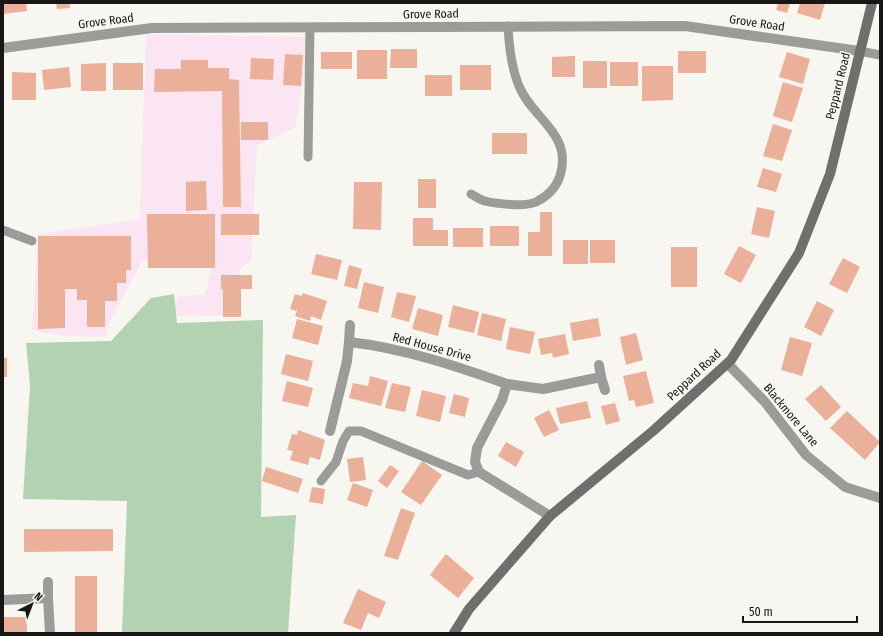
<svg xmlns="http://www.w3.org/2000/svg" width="883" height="636" viewBox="0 0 883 636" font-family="'Fira Sans Condensed',sans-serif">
  <rect width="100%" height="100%" fill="#f8f6f0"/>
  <path fill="#fbe5f3" d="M 146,34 L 311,37 L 295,128 L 257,145 L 251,260 L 239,270 L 234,315 L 172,316 L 178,296 L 205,295 L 213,261 L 143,260 L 111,319 L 105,337 L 61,336 L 32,330 L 38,234 L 140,219 Z"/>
  <path fill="#b3d2b2" d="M 174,294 L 177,323 L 263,320 L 261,517 L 296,515 L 288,633 L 122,633 L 127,501 L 23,499 L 30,385 L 26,343 L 111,341 L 151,298 Z"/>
  <g fill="#ebb099">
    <path d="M 3,3 L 26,3 L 27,11 L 3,14 Z"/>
    <path d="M 56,3 L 69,3 L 70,8 L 57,9 Z"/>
    <path d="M 778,3 L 790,3 L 787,13 L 776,10 Z"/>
    <path d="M 800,3 L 825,3 L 820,20 L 797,13 Z"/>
    <path d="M 391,49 L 417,49 L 417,68 L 390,68 Z"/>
    <rect x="357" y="50" width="30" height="29"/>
    <rect x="678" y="51" width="28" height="22"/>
    <rect x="321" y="52" width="31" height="17"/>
    <path d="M 787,52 L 810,59 L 803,84 L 779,77 Z"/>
    <path d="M 285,54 L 303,55 L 301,86 L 283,85 Z"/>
    <path d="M 575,56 L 575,77 L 552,77 L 552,57 Z"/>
    <path d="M 251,58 L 274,59 L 273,80 L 250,79 Z"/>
    <path d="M 181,60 L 208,60 L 208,68 L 229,68 L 229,79 L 239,80 L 241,207 L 223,207 L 222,91 L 154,92 L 155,69 L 181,69 Z"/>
    <rect x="583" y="61" width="24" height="27"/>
    <rect x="610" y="62" width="28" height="24"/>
    <path d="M 106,63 L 106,91 L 81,91 L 81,64 Z"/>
    <rect x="113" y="63" width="30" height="27"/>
    <rect x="460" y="65" width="31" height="25"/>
    <path d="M 642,66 L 673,66 L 673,100 L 642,101 Z"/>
    <path d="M 69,67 L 71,87 L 44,90 L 42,70 Z"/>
    <path d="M 12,72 L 36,73 L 36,100 L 12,100 Z"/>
    <rect x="425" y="75" width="27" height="21"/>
    <path d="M 783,82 L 803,88 L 792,122 L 773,116 Z"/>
    <rect x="241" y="122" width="27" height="18"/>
    <path d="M 773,124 L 792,130 L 782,161 L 763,156 Z"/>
    <rect x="492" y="133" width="35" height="21"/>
    <path d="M 763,168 L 782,174 L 776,192 L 757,187 Z"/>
    <rect x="418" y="179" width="18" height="29"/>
    <path d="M 206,181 L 207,210 L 186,211 L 186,182 Z"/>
    <path d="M 354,182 L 382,182 L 381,230 L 353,229 Z"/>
    <path d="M 757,207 L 775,211 L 769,238 L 751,234 Z"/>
    <path d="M 540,212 L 552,212 L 552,256 L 528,256 L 528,232 L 540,232 Z"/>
    <path d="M 147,214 L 215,214 L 215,268 L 148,268 Z"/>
    <rect x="221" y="214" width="38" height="21"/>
    <path d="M 413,218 L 433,218 L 433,230 L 448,230 L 448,246 L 413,246 Z"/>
    <rect x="490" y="226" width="29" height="20"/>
    <rect x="453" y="228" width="30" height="19"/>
    <path d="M 38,236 L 131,236 L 131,270 L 126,270 L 126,283 L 117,283 L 117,301 L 105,301 L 105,327 L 87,327 L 87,300 L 77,300 L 77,289 L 65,289 L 65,328 L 38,329 Z"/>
    <rect x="563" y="240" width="25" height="24"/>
    <rect x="590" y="240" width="25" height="23"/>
    <path d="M 739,246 L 756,255 L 741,283 L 724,274 Z"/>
    <rect x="671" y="247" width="26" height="40"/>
    <path d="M 316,254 L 342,260 L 337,280 L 311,274 Z"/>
    <path d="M 843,258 L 860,267 L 847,293 L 829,284 Z"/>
    <path d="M 349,265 L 362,269 L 357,289 L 344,286 Z"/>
    <path d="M 221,275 L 252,275 L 252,289 L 241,289 L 241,317 L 223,317 L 223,289 L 221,289 Z"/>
    <path d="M 364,282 L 384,287 L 378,313 L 358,308 Z"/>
    <path d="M 397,292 L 416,296 L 409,322 L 391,317 Z"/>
    <path d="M 303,293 L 327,301 L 321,320 L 311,316 L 310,321 L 295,316 L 297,311 L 290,309 L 295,294 L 302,296 Z"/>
    <path d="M 817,301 L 834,310 L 821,336 L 804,327 Z"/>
    <path d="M 453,305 L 479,312 L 474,333 L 448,327 Z"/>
    <path d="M 418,308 L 443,315 L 438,336 L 412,329 Z"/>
    <path d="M 482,313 L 506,319 L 501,341 L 477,335 Z"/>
    <path d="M 598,318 L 601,336 L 573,341 L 570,323 Z"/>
    <path d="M 297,319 L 323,326 L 318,345 L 292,338 Z"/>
    <path d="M 510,327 L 535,332 L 530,354 L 506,349 Z"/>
    <path d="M 636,333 L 643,360 L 626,365 L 620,337 Z"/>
    <path d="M 565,334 L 569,354 L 553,358 L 552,353 L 541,355 L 538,339 Z"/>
    <path d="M 790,337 L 812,343 L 802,376 L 781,370 Z"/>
    <path d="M 286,354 L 313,361 L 308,381 L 281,374 Z"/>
    <rect x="3" y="358" width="4" height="19"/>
    <path d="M 646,371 L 654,403 L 636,407 L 634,400 L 629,401 L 623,376 Z"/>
    <path d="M 370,376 L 388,381 L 381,406 L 349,398 L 353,383 L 368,386 Z"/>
    <path d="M 287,381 L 313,388 L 308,407 L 282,401 Z"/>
    <path d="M 392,383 L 411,387 L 405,412 L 385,408 Z"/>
    <path d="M 821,385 L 841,407 L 826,421 L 805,399 Z"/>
    <path d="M 422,390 L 446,396 L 440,422 L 416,416 Z"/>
    <path d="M 454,394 L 469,398 L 465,417 L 449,413 Z"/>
    <path d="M 587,401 L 591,418 L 560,424 L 556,408 Z"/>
    <path d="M 615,403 L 620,421 L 606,425 L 601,406 Z"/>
    <path d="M 549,410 L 559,430 L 544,437 L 534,418 Z"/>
    <path d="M 847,411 L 880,442 L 865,460 L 830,428 Z"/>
    <path d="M 298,430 L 325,440 L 320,460 L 310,457 L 308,465 L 290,460 L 293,451 L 287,450 L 292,434 L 297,435 Z"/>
    <path d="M 506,442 L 524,452 L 516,467 L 498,456 Z"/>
    <path d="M 363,457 L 366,480 L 350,482 L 347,459 Z"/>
    <path d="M 422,461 L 442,475 L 421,505 L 401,492 Z"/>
    <path d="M 390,465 L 399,471 L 387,488 L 378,481 Z"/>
    <path d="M 266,467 L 303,479 L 298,493 L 262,481 Z"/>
    <path d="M 353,483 L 373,490 L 367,507 L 347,500 Z"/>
    <path d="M 312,487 L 325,489 L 323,504 L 309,502 Z"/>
    <path d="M 401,508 L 415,513 L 398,560 L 384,556 Z"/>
    <path d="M 24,529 L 113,529 L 113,551 L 24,552 Z"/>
    <path d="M 446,554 L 474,578 L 458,598 L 430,575 Z"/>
    <rect x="75" y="576" width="22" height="57"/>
    <path d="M 358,589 L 386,602 L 379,618 L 368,613 L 361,630 L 343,623 Z"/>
    <rect x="3" y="617" width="24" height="16"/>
  </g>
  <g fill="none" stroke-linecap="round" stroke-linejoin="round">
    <g stroke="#9a9c99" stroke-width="9">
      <path d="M 859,51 L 880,55"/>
      <path d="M 308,157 L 310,28"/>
      <path d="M 471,194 C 475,196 480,200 485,201 C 497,204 525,207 536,202 C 548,196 556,188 560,176 C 573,133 532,119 519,86 C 511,67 509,47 508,26"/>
      <path d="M 3,230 L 32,241"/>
      <path d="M 321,481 L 336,462 L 343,441 L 349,431 L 361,431 L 468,475 L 479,472"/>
    </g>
    <g stroke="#9a9c99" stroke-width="10">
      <path d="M 3,48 L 152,28 L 685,26 L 859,51"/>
      <path d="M 349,342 L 350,325"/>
      <path d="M 728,364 L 765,402 L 806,455 L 845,487 L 880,498"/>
      <path d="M 601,377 L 605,390"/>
      <path d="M 507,384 L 543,389 L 601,377 L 599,365"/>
      <path d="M 330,431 L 347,361 L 349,342 C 403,348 456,366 507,384 L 502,400 L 477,448 L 475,462 L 479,472 L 550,516"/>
      <path d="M 48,598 L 50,633"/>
      <path d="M 3,600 L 48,598 L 48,582"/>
    </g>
    <path stroke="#6e706d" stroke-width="10" d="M 454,633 L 469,609 L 550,516 L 653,431 L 731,360 L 799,253 L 830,174 L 872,3"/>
  </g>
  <g text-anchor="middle" stroke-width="3" stroke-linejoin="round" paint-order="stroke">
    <g font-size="12" fill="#181715" stroke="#f8f6f0">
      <text transform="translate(431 14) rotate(-1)" y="4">Grove Road</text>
      <text transform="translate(106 21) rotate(-7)" y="4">Grove Road</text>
      <text transform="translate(757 23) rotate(8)" y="4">Grove Road</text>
      <text transform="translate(838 86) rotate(-76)" y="4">Peppard Road</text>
      <text transform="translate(432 347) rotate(15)" y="4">Red House Drive</text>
      <text transform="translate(694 375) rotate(-43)" y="4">Peppard Road</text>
      <text transform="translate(791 415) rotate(50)" y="4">Blackmore Lane</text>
    </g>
  </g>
  <rect width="883" height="636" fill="none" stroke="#181715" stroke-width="8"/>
  <g transform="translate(32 604) rotate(42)" stroke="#f8f6f0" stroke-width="3" paint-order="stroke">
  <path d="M0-3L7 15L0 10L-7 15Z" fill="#181715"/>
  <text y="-6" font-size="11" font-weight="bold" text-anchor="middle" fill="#181715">N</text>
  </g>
  <path d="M743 616v6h114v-6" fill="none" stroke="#181715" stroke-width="2"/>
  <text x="749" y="616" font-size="12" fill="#181715" stroke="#f8f6f0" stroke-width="3" paint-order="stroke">50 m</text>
</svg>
